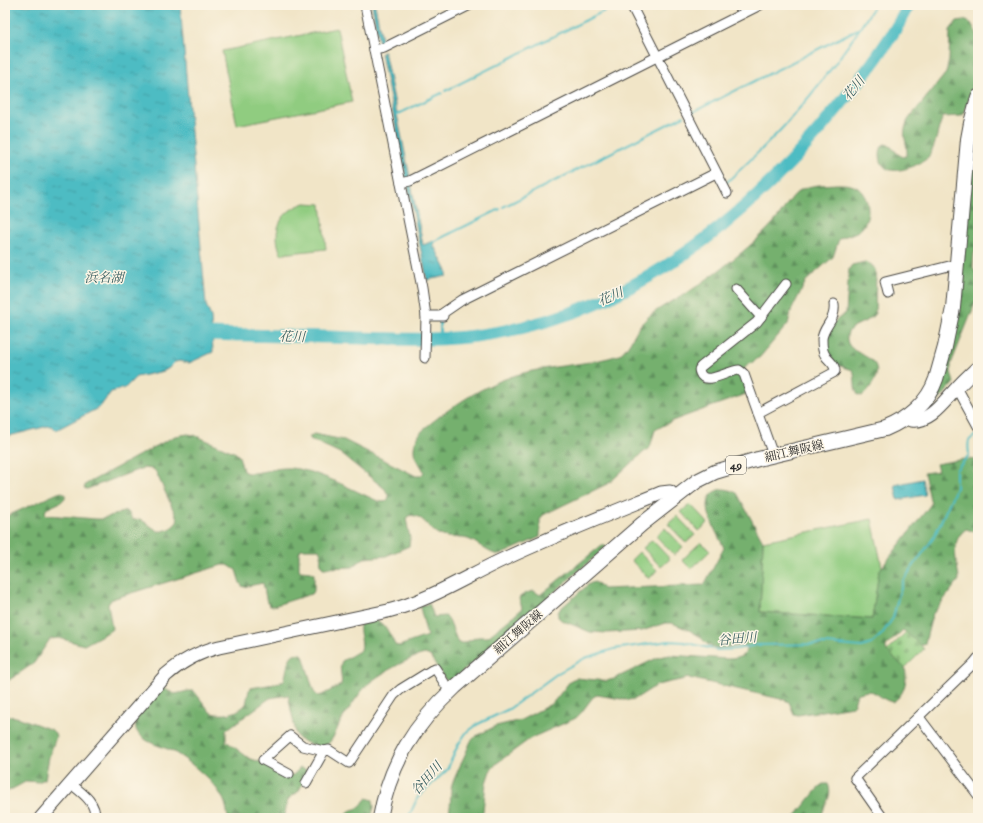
<svg xmlns="http://www.w3.org/2000/svg" width="983" height="823" viewBox="0 0 983 823" font-family="'IM FELL DW Pica','Noto Serif JP',serif">
  <defs>
    <pattern id="forest-firs" width="22" height="20" patternUnits="userSpaceOnUse"><rect width="22" height="20" fill="#74b06e"/><path d="M5 1l3.5 6h-7zM16 11l3.5 6h-7z" fill="#5f8f5b"/></pattern>
    <pattern id="cemetery-stones" width="16" height="16" patternUnits="userSpaceOnUse"><rect width="16" height="16" fill="#90cc80"/><path d="M2 7V4a2 2 0 0 1 4 0v3zM10 15v-3a2 2 0 0 1 4 0v3z" fill="#7caf6f"/></pattern>
    <pattern id="water-ripples" width="26" height="14" patternUnits="userSpaceOnUse"><rect width="26" height="14" fill="#4ebcc3"/><path d="M2 4q2-2 4 0t4 0M15 11q2-2 4 0t4 0" fill="none" stroke="#41999f"/></pattern>
  </defs>
  <rect width="100%" height="100%" fill="#fcf5e5"/>
  <filter id="ink" filterUnits="userSpaceOnUse"><feTurbulence type="fractalNoise" baseFrequency=".025" numOctaves="2"/><feDisplacementMap in="SourceGraphic" scale="8" xChannelSelector="R" yChannelSelector="G"/><feConvolveMatrix kernelMatrix="1 2 1 2 8 2 1 2 1" color-interpolation-filters="sRGB"/></filter>
  <filter id="wash" filterUnits="userSpaceOnUse"><feTurbulence type="fractalNoise" baseFrequency=".012" numOctaves="4" result="noise"/><feDisplacementMap in="SourceGraphic" scale="16" xChannelSelector="R" yChannelSelector="G"/><feGaussianBlur stdDeviation="0.9" result="paint"/><feColorMatrix in="noise" values="0 0 0 0 0 0 0 0 0 0 0 0 0 0 0 0 0 1.4 0 .05"/><feComposite in="paint" operator="in"/></filter>
  <g filter="url(#wash)">
    <rect width="100%" height="100%" fill="#f1e5c7"/>
    <g fill="#90cc80" stroke="#5e7c56">
      <path d="M 337,28 L 352,102 L 237,125 L 222,51 Z"/>
      <path d="M 305,203 L 321,204 L 326,249 L 281,254 C 271,230 280,211 305,203 Z"/>
      <path d="M 690,504 L 708,523 L 699,531 L 681,512 Z"/>
      <path d="M 677,516 L 695,535 L 686,543 L 668,524 Z"/>
      <path d="M 872,519 L 882,567 L 879,572 L 872,619 L 760,612 L 763,541 Z"/>
      <path d="M 665,528 L 683,547 L 674,555 L 656,536 Z"/>
      <path d="M 652,540 L 670,559 L 661,567 L 643,548 Z"/>
      <path d="M 701,542 L 710,551 L 691,569 L 682,560 Z"/>
      <path d="M 639,552 L 657,570 L 649,579 L 631,560 Z"/>
    </g>
    <g fill="url(#forest-firs)" stroke="#506e4c">
      <path d="M 964,20 L 971,23 L 978,36 L 978,74 L 964,114 L 961,116 L 943,117 C 937,129 937,144 929,156 C 926,161 919,163 914,166 C 901,171 881,176 880,155 C 880,150 881,147 884,144 C 893,144 895,155 904,157 L 907,155 C 908,140 900,138 908,120 L 946,73 L 949,60 L 950,30 L 957,21 Z"/>
      <path d="M 978,114 L 978,248 L 974,253 L 973,264 L 973,268 L 978,277 L 978,296 L 951,364 L 951,372 L 954,383 L 931,409 L 919,412 L 935,395 Z"/>
      <path d="M 837,184 C 844,184 852,184 858,188 C 870,198 871,217 862,228 C 856,234 846,235 839,239 L 833,257 L 806,281 L 791,311 L 788,324 L 760,357 L 744,368 L 747,392 L 746,394 L 672,421 L 655,430 L 650,447 L 630,464 L 609,483 L 543,515 L 540,519 L 540,537 L 500,555 C 488,554 479,543 468,539 C 457,536 445,540 435,532 C 426,525 421,513 408,516 L 406,519 L 410,538 L 409,546 L 386,556 L 364,558 L 353,567 L 323,568 C 318,563 323,555 319,549 L 301,549 L 299,553 L 299,569 L 300,571 L 310,572 L 314,574 L 314,591 L 311,594 L 273,606 L 270,606 L 267,603 L 263,583 L 243,587 L 240,583 L 236,570 L 228,565 L 222,565 L 112,599 L 108,604 L 112,629 L 108,632 L 84,645 L 59,638 L 50,639 L 34,663 L 5,683 L 5,517 L 58,493 L 62,492 L 65,494 L 65,498 L 61,502 L 46,509 L 45,514 L 47,515 L 96,519 L 102,519 L 126,511 L 128,512 L 133,520 L 140,519 L 158,531 C 165,532 175,527 178,520 L 156,472 L 153,469 L 143,468 L 87,489 L 84,488 L 86,484 L 175,436 L 188,434 L 194,435 L 236,453 L 239,456 L 243,471 L 247,473 C 261,474 275,467 290,468 C 318,470 352,490 378,501 L 383,502 L 387,501 L 389,497 L 385,489 L 340,453 L 312,440 L 310,439 L 310,436 L 314,434 L 344,440 L 416,476 L 421,476 L 424,472 C 421,464 414,459 414,450 C 414,434 429,425 440,416 C 469,395 498,378 532,371 C 561,365 591,364 619,355 C 632,346 634,329 646,319 C 658,308 673,301 687,293 C 702,283 717,272 731,261 C 746,249 762,236 774,222 C 783,213 788,199 799,191 C 810,184 824,185 837,184 Z"/>
      <path d="M 865,262 C 872,264 875,267 876,274 L 875,313 C 869,324 848,324 847,336 C 844,358 888,352 874,381 C 871,387 867,392 862,396 L 858,395 C 853,387 856,378 853,370 L 840,366 L 836,364 L 826,351 L 827,334 L 835,321 L 846,313 L 849,269 L 852,265 Z"/>
      <path d="M 964,459 L 978,460 L 978,468 L 975,469 L 973,472 L 978,475 L 978,531 L 975,532 L 966,529 C 948,542 958,563 959,580 L 932,615 L 925,643 L 924,645 L 919,645 L 903,630 L 886,646 L 886,650 L 905,668 C 908,680 904,697 892,702 C 876,698 877,686 857,694 L 854,704 L 852,706 L 798,715 L 794,714 L 789,702 L 785,700 L 689,678 L 657,685 L 635,699 L 628,700 L 597,695 L 593,697 L 581,713 L 576,718 L 531,738 L 497,763 L 490,771 L 486,783 L 483,811 L 480,818 L 446,818 C 453,808 449,795 452,784 L 471,741 L 476,736 L 496,726 L 521,720 L 551,704 L 556,699 L 571,680 L 576,678 L 606,681 L 614,679 L 659,657 L 670,655 L 728,659 C 737,659 747,656 748,646 L 745,645 L 717,648 L 708,645 L 699,636 L 689,630 L 672,623 L 665,623 L 642,631 L 607,633 L 590,632 L 561,620 L 558,617 L 558,613 L 560,609 L 589,584 L 594,582 L 599,584 L 603,589 L 704,585 L 724,548 C 717,532 697,503 716,491 C 723,487 730,490 737,493 L 763,541 L 760,612 L 872,619 L 879,571 L 931,504 L 924,473 L 938,471 L 936,464 Z"/>
      <path d="M 602,545 L 605,545 L 606,547 L 452,681 L 447,681 L 444,678 L 430,656 L 425,654 C 410,657 377,675 366,686 C 357,696 349,709 341,721 C 337,728 333,742 325,746 C 317,749 306,742 299,739 L 296,734 L 288,695 L 270,698 L 226,730 L 226,741 L 250,759 L 258,761 L 287,776 L 293,775 L 300,768 L 306,770 L 307,776 L 298,792 L 288,799 L 285,813 L 287,818 L 228,818 C 227,811 226,803 222,797 C 214,781 186,758 170,750 C 161,746 147,743 140,735 C 135,731 135,724 135,718 L 162,688 L 175,694 L 188,691 L 194,691 L 211,713 C 224,716 237,714 246,704 L 249,690 L 251,688 L 279,683 L 284,680 C 288,670 287,647 303,655 L 314,692 L 318,696 L 322,695 L 341,685 C 343,677 338,669 342,661 L 361,650 C 364,641 357,631 361,622 C 365,621 370,619 374,620 C 385,622 391,636 395,645 L 399,646 L 427,636 L 420,607 L 429,603 L 434,617 L 445,616 L 448,618 L 458,643 L 464,643 L 477,637 L 487,637 L 489,636 L 521,610 L 522,607 L 519,599 L 520,597 L 526,593 L 534,591 L 540,595 Z"/>
      <path d="M 11,716 L 20,718 L 52,730 L 55,733 L 56,737 L 49,757 L 45,779 L 38,782 L 27,781 L 5,793 L 5,717 Z"/>
      <path d="M 823,784 L 828,784 C 834,797 822,806 822,818 L 794,818 L 820,786 Z"/>
      <path d="M 367,798 L 373,800 L 374,807 L 371,818 L 344,818 C 351,806 354,812 360,806 C 364,803 363,801 367,798 Z"/>
    </g>
    <path fill="url(#cemetery-stones)" stroke="#5e7c56" d="M 906,632 L 924,649 L 905,668 L 887,651 Z"/>
    <g fill="url(#water-ripples)" stroke="#3c7477">
      <path d="M 5,5 L 180,5 L 206,305 L 211,317 L 213,352 L 189,363 L 180,361 L 175,362 L 169,368 L 164,371 L 136,377 L 125,388 L 111,392 L 100,407 L 56,430 L 52,426 L 48,426 L 5,437 Z"/>
      <path d="M 372,5 L 375,5 L 383,45 L 379,44 Z"/>
      <path d="M 384,51 L 410,178 L 406,178 L 381,53 Z"/>
      <path d="M 411,184 L 423,245 L 433,241 L 434,243 L 433,244 L 447,271 L 447,276 L 427,280 L 408,186 Z"/>
      <path d="M 922,479 L 925,495 L 898,500 L 895,485 Z"/>
    </g>
    <g fill="none" stroke-linecap="round" stroke-linejoin="round">
      <g stroke="#4ebcc3" stroke-width="2">
        <path d="M 445,91 L 616,5"/>
        <path d="M 689,114 L 860,28"/>
        <path d="M 396,115 L 442,93"/>
        <path d="M 726,183 C 746,164 767,145 785,125 C 818,88 849,47 875,5"/>
        <path d="M 503,207 L 684,116"/>
        <path d="M 431,243 L 500,209"/>
        <path d="M 440,338 L 440,319"/>
        <path d="M 408,818 L 418,797 L 447,770 L 458,745 L 466,733 L 478,724 L 509,709 L 558,673 L 585,658 L 614,649 L 669,641 L 684,642 L 717,650 L 736,649 L 757,645 L 826,644 L 862,647 L 871,644 L 882,634 L 893,618 L 899,594 L 903,581 L 934,537 L 956,488 L 956,470 L 969,455 C 968,441 966,441 978,434"/>
      </g>
      <path stroke="#4ebcc3" stroke-width="13" d="M 195,334 C 250,335 305,336 360,338 C 398,339 437,341 475,336 C 627,317 746,223 839,106 C 865,74 890,42 909,5"/>
    </g>
  </g>
  <g filter="url(#ink)">
    <g fill="none" stroke-linecap="round" stroke-linejoin="round">
      <g stroke="#494742" stroke-width="11">
        <g id="street">
          <path d="M 365,5 L 422,288 L 426,316 L 425,358"/>
          <path d="M 631,5 L 727,193"/>
          <path d="M 374,50 L 384,48 L 470,5"/>
          <path d="M 401,183 L 410,181 L 760,5"/>
          <path d="M 736,289 L 761,317"/>
          <path d="M 888,294 L 885,282 L 957,264"/>
          <path d="M 426,316 L 443,316 L 443,313 L 462,300 L 716,173"/>
          <path d="M 955,389 L 960,393 L 978,426"/>
          <path d="M 758,413 L 744,374 C 742,372 741,371 739,370 C 731,369 705,387 700,373 C 698,369 700,367 703,365 L 757,322 L 786,284"/>
          <path d="M 773,455 L 758,413 L 833,373 L 835,371 C 835,363 828,361 825,355 C 822,351 822,344 822,339 C 823,326 836,321 834,304"/>
          <path d="M 919,717 L 978,795"/>
          <path d="M 289,774 L 263,760 L 290,736 L 303,746 L 324,751"/>
          <path d="M 306,783 L 324,751 L 329,750 L 349,763 L 394,695 L 401,689 L 435,668 L 450,692"/>
          <path d="M 71,784 C 82,793 96,802 95,818"/>
          <path d="M 883,818 L 855,778 L 974,663 L 978,658"/>
        </g>
      </g>
      <g stroke="#494742" stroke-width="15">
        <g id="secondary">
          <path d="M 908,416 L 911,420 C 930,423 944,401 956,389 C 963,381 971,374 978,367"/>
          <path d="M 41,818 L 166,675 C 182,661 198,652 219,647 L 388,611 C 430,600 465,577 504,559 C 555,535 609,514 661,493 L 670,492 L 675,497"/>
        </g>
      </g>
      <g stroke="#494742" stroke-width="16">
        <path id="primary" d="M 380,818 C 390,763 415,724 455,687 L 642,524 L 697,481 L 715,472 L 758,459 L 885,429 C 907,420 928,403 936,379 L 945,347 L 953,308 L 968,139 L 971,123 L 978,97"/>
      </g>
      <use href="#street" stroke="#fff" stroke-width="9"/>
      <use href="#secondary" stroke="#fff" stroke-width="13"/>
      <use href="#primary" stroke="#fff" stroke-width="14"/>
    </g>
  </g>
  <g text-anchor="middle" stroke-width="3" stroke-linejoin="round" paint-order="stroke">
    <rect fill="#fcf5e5" stroke="#6a6863" stroke-width="1" x="726" y="456" width="20" height="18" rx="3"/>
    <g font-size="11" font-weight="bold" fill="#2b2b2b">
      <text x="736" y="469">49</text>
    </g>
    <g font-size="12" fill="#2b2b2b" stroke="#fcf5e5">
      <text transform="translate(794 451) rotate(-13)" y="4">細江舞阪線</text>
      <text transform="translate(518 632) rotate(-41)" y="4">細江舞阪線</text>
    </g>
    <g font-size="13" font-style="italic" fill="#375e60" stroke="#fcf5e5">
      <text transform="translate(853 88) rotate(-51)" y="5">花川</text>
      <text x="104" y="282">浜名湖</text>
      <text transform="translate(610 296) rotate(-23)" y="5">花川</text>
      <text transform="translate(292 336) rotate(1)" y="5">花川</text>
      <text transform="translate(737 638) rotate(-5)" y="5">谷田川</text>
      <text transform="translate(426 778) rotate(-48)" y="5">谷田川</text>
    </g>
  </g>
  <rect width="983" height="823" fill="none" stroke="#fcf5e5" stroke-width="20"/>
</svg>
